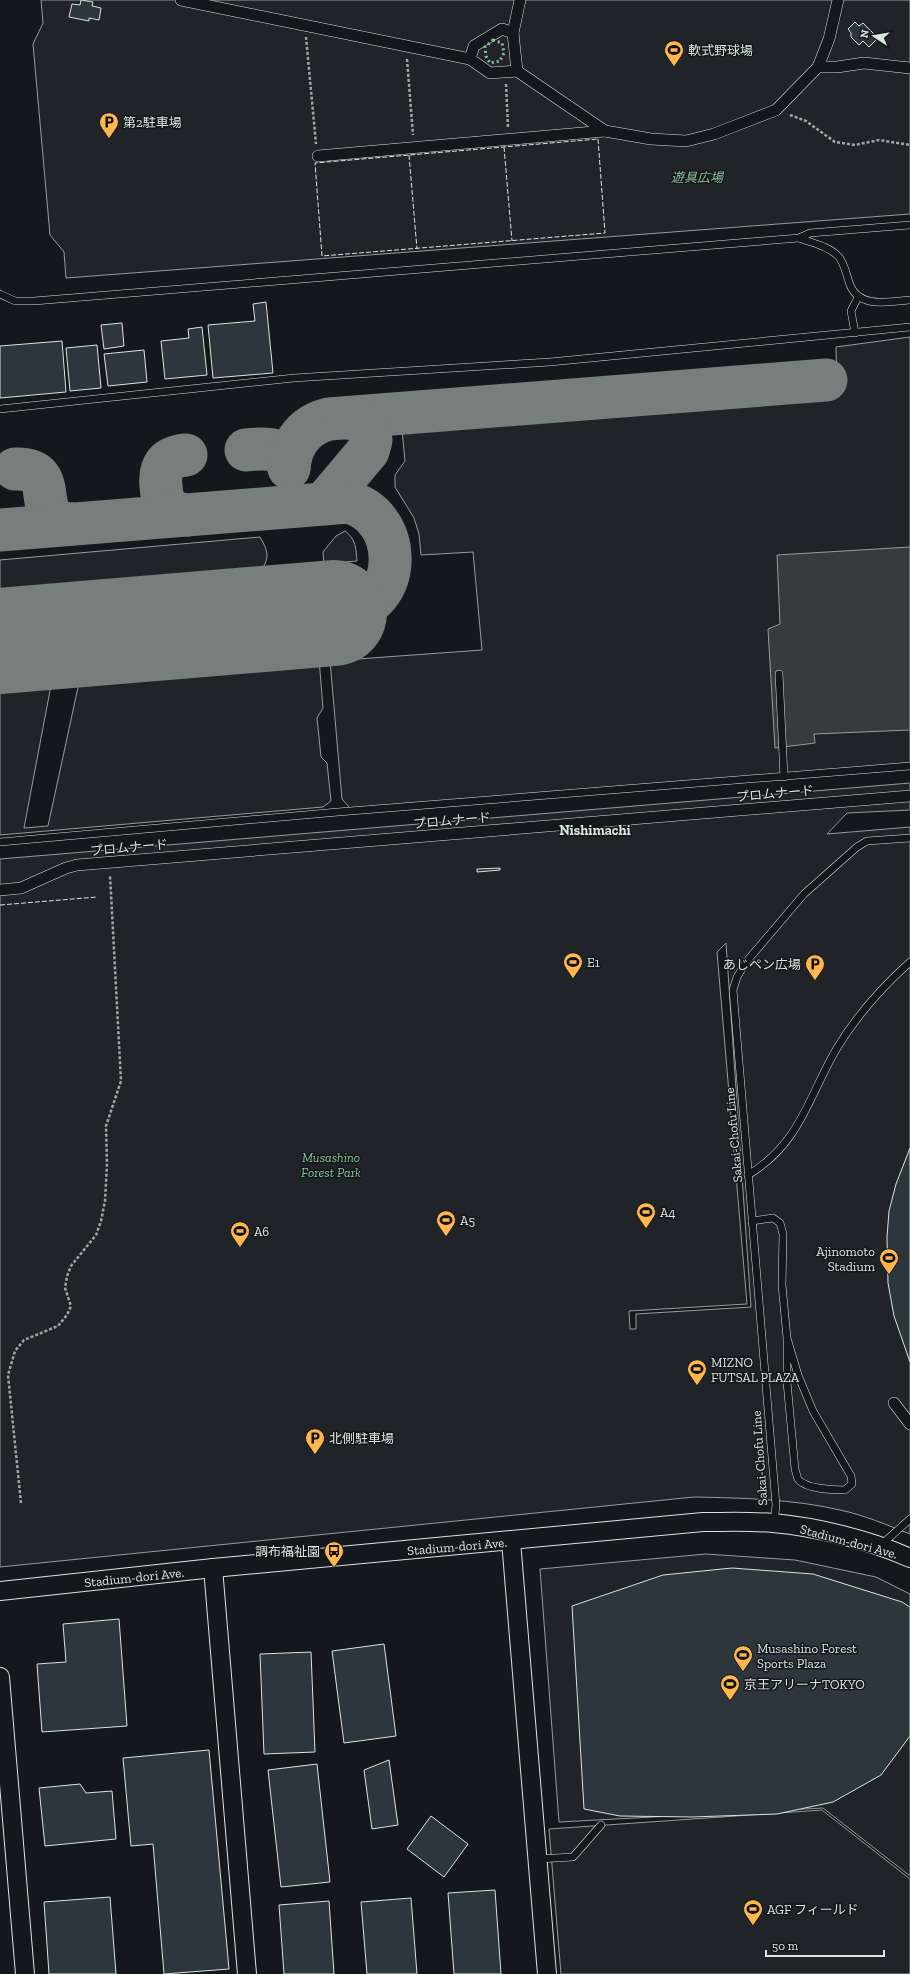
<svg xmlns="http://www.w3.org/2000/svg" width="910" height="1974" viewBox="0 0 910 1974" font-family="'Zilla Slab','Noto Sans JP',serif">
  <rect width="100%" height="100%" fill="#14181c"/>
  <g fill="#202428" stroke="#939e99" fill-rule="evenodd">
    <path d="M 41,0 L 910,0 L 910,214 L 66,278 L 64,252 L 50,235 L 33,44 L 43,23 Z"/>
    <path d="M 910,337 L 910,767 L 350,808 L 342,799 L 330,661 L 482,650 L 473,552 L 421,555 L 419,534 L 414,518 L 395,487 L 395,475 L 405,461 L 402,430 L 837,393 L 836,347 Z"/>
    <path d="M 345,531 C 356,539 356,549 357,561 L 324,564 L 323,552 L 336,536 Z"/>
    <path d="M 260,537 C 268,551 270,557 261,571 L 0,595 L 0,560 Z"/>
    <path d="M 319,659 L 323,708 L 317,718 L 321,757 L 327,763 L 331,801 L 323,807 L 0,835 L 0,685 L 52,680 L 24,828 L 48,826 L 80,678 Z"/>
    <path d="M 910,783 L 910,810 L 847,813 L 827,834 L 910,827 L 910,1534 C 887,1525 864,1515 840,1510 C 792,1499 743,1498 694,1497 L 0,1567 L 0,859 ZM 726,943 L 751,1307 L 636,1314 L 636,1329 L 630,1329 L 629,1311 L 747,1304 L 717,952 Z"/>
    <path d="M 706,1554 L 795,1560 L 876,1577 L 910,1594 L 910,1876 L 823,1808 L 559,1822 L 540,1569 Z"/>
    <path d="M 822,1810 L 910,1879 L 910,1974 L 561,1974 L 549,1829 Z"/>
  </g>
  <path fill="#363b3e" stroke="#939e99" d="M 910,547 L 910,730 L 814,734 L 815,743 L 775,748 L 768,629 L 780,624 L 777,555 Z"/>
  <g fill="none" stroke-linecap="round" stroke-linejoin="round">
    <g stroke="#767f7c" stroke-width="43">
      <path d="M 246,450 C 265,448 283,446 289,468"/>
      <path d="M 186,455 C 166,457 159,466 161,486 C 162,503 168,513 186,515"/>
      <path d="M 289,468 C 291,443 304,425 329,419 L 826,380"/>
      <path d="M 15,469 C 66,467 25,520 71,524"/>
      <path d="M 325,502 L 368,451 L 371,440 L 368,427 L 354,418 L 347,418"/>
      <path d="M 0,530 L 348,502 C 402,515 406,600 349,612"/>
    </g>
    <path stroke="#767f7c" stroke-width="106" d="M 0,641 L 334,613"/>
  </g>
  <g fill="#2c363c" stroke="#d8e6dc">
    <path d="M 81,0 L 93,2 L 92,6 L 101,8 L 99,20 L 89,18 L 89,21 L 69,17 L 72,4 L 80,5 Z"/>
    <path d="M 855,22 L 859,26 L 863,23 L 878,38 L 869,47 L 863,41 L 859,45 L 851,37 L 851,33 L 848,29 Z"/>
    <path d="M 266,302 L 273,373 L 213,378 L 208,325 L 255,321 L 253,304 Z"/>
    <path d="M 122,323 L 124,346 L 104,349 L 101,325 Z"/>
    <path d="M 202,327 L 207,375 L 165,379 L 161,341 L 189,338 L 188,329 Z"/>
    <path d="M 62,341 L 66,392 L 0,398 L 0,346 Z"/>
    <path d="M 97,345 L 101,388 L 70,391 L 66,348 Z"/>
    <path d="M 144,350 L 147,382 L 108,386 L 104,354 Z"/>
    <path d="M 500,868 L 500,870 L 477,872 L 477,869 Z"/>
    <path d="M 910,1148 L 910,1362 L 894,1316 L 888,1283 L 887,1237 L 889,1211 L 896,1184 Z"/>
    <path d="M 732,1568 L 813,1574 L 902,1602 L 910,1607 L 910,1736 L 881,1775 L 833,1802 L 777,1814 L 692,1817 L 620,1816 L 584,1809 L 572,1606 L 663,1575 Z"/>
    <path d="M 119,1619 L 127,1726 L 42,1732 L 37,1664 L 66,1662 L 63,1624 Z"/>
    <path d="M 384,1644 L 396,1736 L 344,1743 L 332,1651 Z"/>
    <path d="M 311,1652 L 315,1752 L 264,1754 L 260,1654 Z"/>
    <path d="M 209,1750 L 229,1969 L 164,1974 L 153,1844 L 131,1846 L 123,1758 Z"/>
    <path d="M 389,1760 L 398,1825 L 372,1829 L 364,1770 Z"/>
    <path d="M 317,1764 L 330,1882 L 281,1887 L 268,1770 Z"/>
    <path d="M 80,1784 L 86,1793 L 112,1791 L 116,1839 L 45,1846 L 39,1788 Z"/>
    <path d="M 431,1816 L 468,1844 L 444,1877 L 407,1849 Z"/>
    <path d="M 495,1890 L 501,1974 L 454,1974 L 448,1893 Z"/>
    <path d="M 110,1897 L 116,1974 L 49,1974 L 44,1902 Z"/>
    <path d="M 411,1898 L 417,1974 L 367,1974 L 361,1902 Z"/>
    <path d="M 329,1901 L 334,1974 L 284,1974 L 279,1905 Z"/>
  </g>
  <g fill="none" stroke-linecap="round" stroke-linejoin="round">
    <g stroke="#d8e6dc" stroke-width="8">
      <g id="service">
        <path d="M 799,238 C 812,243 828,246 838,256 C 844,262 846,273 849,282 C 857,309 888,302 910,300"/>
        <path d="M 0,294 L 15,301 L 34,301 L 799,238 L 810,233 L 910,225"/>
        <path d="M 855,333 L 851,311 L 858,297"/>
        <path d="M 0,409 L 294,378 L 550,362 L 910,327"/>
        <path d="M 779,674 L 784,777"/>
        <path d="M 0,842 L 338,812 L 910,766"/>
        <path d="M 748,1175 C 801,1143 808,1097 837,1048 C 857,1015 882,987 910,962"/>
        <path d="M 752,1221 L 773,1218 L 780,1223 L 783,1234 L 782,1285 L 787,1338 L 787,1382 L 795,1469 C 796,1472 797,1477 798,1479 C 805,1489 834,1490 845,1490 L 852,1484 L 851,1476 L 813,1411 L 798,1375 L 787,1338"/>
        <path d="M 774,1522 L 776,1505 L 733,990 L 737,977 L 747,961 L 804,894 L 857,847 L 867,841 L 910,838"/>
        <path d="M 881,1545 L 910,1519"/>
        <path d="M 538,1859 L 573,1857 L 601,1825"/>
      </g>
    </g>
    <g stroke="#d8e6dc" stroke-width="12">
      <g id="pedestrian">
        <path d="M 181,0 L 470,59"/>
        <path d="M 520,0 L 513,33 L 517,71 L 605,131 L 651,139 L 686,141 L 714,134 L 776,110 L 818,67 L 837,67 L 864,63 L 910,68"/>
        <path d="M 513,33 L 502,29 L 474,46 L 470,59 L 490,73 L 517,71"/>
        <path d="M 818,67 L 829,39 L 838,0"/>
        <path d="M 318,156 L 605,131"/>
        <path d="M 0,890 L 21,888 L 66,868 L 77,865 L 910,796"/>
        <path d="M 894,1403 L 910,1424"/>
      </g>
    </g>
    <g stroke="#d8e6dc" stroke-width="20">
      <g id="tertiary">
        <path d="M 511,1541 L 547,1974"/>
        <path d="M 213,1568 L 247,1974"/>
        <path d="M 0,1591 L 213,1568 L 703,1522 C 726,1522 750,1521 773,1523 C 817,1527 870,1540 910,1558"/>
        <path d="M 0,1677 L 25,1974"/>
      </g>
    </g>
    <g stroke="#9da8a2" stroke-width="2.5" stroke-dasharray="3 2" stroke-linecap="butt">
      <path d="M 306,37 L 316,144"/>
      <path d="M 407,59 L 413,135"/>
      <path d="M 506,84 L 508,127"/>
      <path d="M 790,115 L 806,121 L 835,142 L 855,145 L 879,140 L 910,145"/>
      <path d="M 21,1503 L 8,1375 L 15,1351 L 24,1340 L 58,1326 L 67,1315 L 71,1306 L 65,1288 L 67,1276 L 71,1266 L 96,1235 L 101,1221 L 105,1201 L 107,1164 L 106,1126 L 121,1081 L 110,875"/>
    </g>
    <use href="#service" stroke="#14181c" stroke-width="7"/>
    <use href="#pedestrian" stroke="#14181c" stroke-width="11"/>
    <use href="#tertiary" stroke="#14181c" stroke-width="18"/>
    <path stroke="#8ac095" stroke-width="3" stroke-dasharray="2 3" stroke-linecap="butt" d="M 493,40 L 502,43 L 504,53 L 500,61 L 490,63 L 486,56 L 485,47 Z"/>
    <g stroke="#d8e6dc" stroke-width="1" stroke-dasharray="5 2" stroke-linecap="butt">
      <path d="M 598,139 L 605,233 L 322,256 L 315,163 Z"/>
      <path d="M 504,147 L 512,241"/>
      <path d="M 409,155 L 417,249"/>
      <path d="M 0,905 L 97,897"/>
    </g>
  </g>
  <defs>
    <g id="stadium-pin" transform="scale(1)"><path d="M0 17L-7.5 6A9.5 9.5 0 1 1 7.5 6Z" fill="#ffb74d" stroke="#14181c"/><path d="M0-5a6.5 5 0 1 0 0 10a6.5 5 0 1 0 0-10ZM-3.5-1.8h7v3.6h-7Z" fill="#111"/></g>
    <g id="parking-pin" transform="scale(1)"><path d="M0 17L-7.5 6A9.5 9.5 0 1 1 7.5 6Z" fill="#ffb74d" stroke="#14181c"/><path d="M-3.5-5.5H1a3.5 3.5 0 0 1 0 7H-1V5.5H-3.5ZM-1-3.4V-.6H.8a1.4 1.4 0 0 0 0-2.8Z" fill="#111"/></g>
    <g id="bus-pin" transform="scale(1)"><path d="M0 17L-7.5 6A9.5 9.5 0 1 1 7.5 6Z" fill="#ffb74d" stroke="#14181c"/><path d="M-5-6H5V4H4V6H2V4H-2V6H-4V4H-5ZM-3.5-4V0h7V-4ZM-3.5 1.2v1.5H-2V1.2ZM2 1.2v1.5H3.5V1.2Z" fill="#111"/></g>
  </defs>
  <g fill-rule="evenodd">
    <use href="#stadium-pin" x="674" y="50"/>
    <use href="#parking-pin" x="109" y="122"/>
    <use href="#stadium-pin" x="573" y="962"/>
    <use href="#parking-pin" x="815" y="964"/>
    <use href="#stadium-pin" x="646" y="1212"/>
    <use href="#stadium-pin" x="446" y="1220"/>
    <use href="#stadium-pin" x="240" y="1231"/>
    <use href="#stadium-pin" x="889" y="1258"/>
    <use href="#stadium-pin" x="697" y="1369"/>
    <use href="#parking-pin" x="315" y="1438"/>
    <use href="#bus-pin" x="334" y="1551"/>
    <use href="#stadium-pin" x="743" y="1655"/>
    <use href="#stadium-pin" x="730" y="1684"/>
    <use href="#stadium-pin" x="753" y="1909"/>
  </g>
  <g text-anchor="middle" stroke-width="3" stroke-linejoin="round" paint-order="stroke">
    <g font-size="13" fill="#d8e6dc" stroke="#14181c" text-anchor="start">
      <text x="688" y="55">軟式野球場</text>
      <text x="123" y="127">第2駐車場</text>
      <text x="587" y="967">E1</text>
      <text x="801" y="969" text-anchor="end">あじペン広場</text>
      <text x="660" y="1217">A4</text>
      <text x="460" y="1225">A5</text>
      <text x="254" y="1236">A6</text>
      <text x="875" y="1256" text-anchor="end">Ajinomoto<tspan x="875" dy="15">Stadium</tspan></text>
      <text x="711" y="1367">MIZNO<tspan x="711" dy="15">FUTSAL PLAZA</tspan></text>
      <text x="329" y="1443">北側駐車場</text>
      <text x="320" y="1556" text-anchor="end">調布福祉園</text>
      <text x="757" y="1653">Musashino Forest<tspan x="757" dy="15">Sports Plaza</tspan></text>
      <text x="744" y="1689">京王アリーナTOKYO</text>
      <text x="767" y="1914">AGF フィールド</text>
    </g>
    <g font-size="13" font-style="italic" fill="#8ac095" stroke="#14181c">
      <text x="697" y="182">遊具広場</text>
      <text x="331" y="1162">Musashino<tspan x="331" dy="15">Forest Park</tspan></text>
    </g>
    <g font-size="13" fill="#d8e6dc" stroke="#14181c">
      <text transform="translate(775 793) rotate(-5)" y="5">プロムナード</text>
      <text transform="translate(452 820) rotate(-5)" y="5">プロムナード</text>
      <text transform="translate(129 847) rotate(-5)" y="5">プロムナード</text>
      <text transform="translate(733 1135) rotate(-95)" y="5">Sakai-Chofu Line</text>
      <text transform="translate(759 1458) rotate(-94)" y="5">Sakai-Chofu Line</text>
      <text transform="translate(849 1541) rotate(15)" y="5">Stadium-dori Ave.</text>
      <text transform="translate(457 1546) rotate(-5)" y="5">Stadium-dori Ave.</text>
      <text transform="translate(134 1577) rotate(-6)" y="5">Stadium-dori Ave.</text>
    </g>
    <g font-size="14" font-weight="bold" fill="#d8e6dc" stroke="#14181c">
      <text x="595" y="835">Nishimachi</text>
    </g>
  </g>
  <g transform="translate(874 36) rotate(282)" stroke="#14181c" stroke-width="3" paint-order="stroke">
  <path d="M0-3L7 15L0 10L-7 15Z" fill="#d8e6dc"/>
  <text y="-6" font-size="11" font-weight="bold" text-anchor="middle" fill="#d8e6dc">N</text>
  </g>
  <path d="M766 1950v6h118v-6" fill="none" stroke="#d8e6dc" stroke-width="2"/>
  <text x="772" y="1950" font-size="12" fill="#d8e6dc" stroke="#14181c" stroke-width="3" paint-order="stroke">50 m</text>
</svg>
